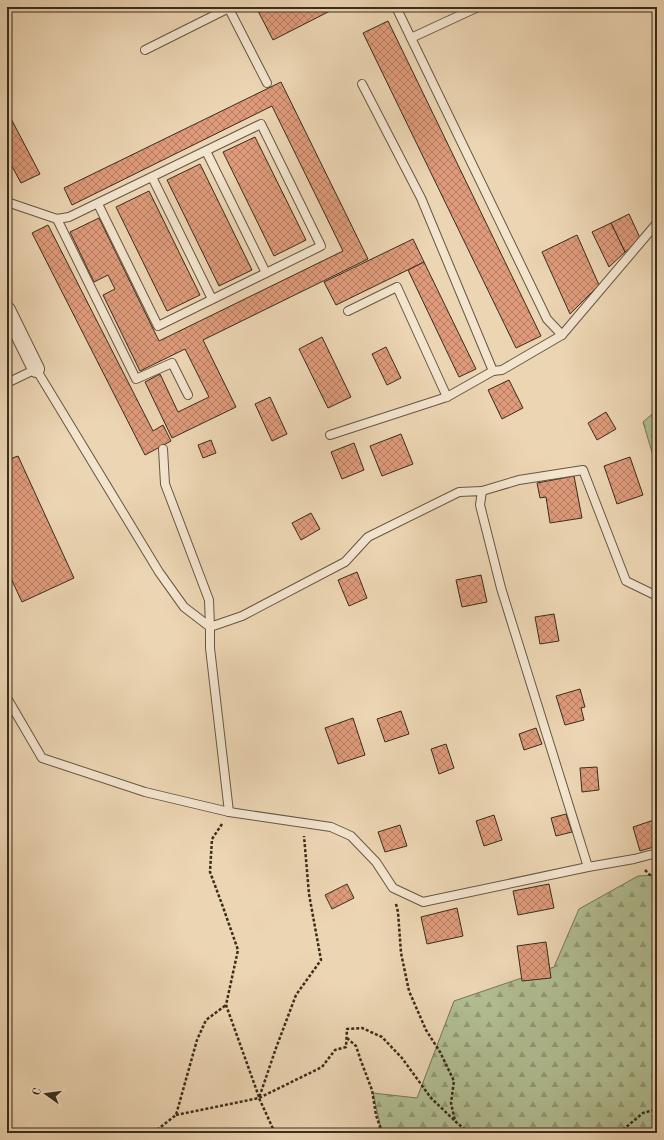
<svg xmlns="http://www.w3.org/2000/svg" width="664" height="1140" viewBox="0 0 664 1140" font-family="'Old Standard TT',serif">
  <defs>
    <pattern id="forest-firs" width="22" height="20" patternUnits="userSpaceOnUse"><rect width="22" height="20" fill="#b1be92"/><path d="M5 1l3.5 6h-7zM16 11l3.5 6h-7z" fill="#919b76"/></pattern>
    <pattern id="building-cross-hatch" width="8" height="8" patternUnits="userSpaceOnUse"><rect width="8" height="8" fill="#de9a7a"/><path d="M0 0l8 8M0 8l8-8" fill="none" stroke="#b57e63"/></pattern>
  </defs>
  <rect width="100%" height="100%" fill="#ecd5b3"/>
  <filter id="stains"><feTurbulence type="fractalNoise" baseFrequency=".005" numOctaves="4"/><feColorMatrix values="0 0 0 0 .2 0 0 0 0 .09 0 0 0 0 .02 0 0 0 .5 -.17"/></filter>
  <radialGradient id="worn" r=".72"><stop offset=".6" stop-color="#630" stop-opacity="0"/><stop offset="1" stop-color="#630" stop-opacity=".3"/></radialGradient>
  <g fill="url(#forest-firs)" stroke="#757657">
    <path d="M 657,410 L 657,469 L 643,422 Z"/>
    <path d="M 657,875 L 657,1133 L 382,1133 L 373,1093 L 417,1098 L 454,1001 L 554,967 L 579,909 L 638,876 Z"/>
  </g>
  <g fill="url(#building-cross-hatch)" stroke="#392d1c">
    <path d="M 265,7 L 328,7 L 330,11 L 273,40 L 258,11 Z"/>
    <path d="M 388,21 L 541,336 L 516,348 L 363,33 Z"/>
    <path d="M 281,82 L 368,259 L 203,340 L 236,407 L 172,438 L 145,382 L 160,374 L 178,412 L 209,397 L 185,349 L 140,371 L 103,295 L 115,289 L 108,275 L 94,282 L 70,232 L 99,218 L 159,341 L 343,251 L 272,106 L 72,205 L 64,188 Z"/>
    <path d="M 7,111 L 40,174 L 21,183 L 7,157 Z"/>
    <path d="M 255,137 L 306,240 L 274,256 L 223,152 Z"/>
    <path d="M 200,164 L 252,270 L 219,286 L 167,180 Z"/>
    <path d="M 149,191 L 200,295 L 167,311 L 116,207 Z"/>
    <path d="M 629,214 L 641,240 L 625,252 L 611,223 Z"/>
    <path d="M 611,223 L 625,252 L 609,267 L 592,232 Z"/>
    <path d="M 48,225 L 153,431 L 163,425 L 171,441 L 145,455 L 32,233 Z"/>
    <path d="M 577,235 L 599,285 L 570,314 L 542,252 Z"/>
    <path d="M 413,239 L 424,262 L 336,305 L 324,282 Z"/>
    <path d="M 424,262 L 476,369 L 459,377 L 408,270 Z"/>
    <path d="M 322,337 L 351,397 L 328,408 L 299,349 Z"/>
    <path d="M 386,347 L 401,378 L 387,385 L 372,354 Z"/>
    <path d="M 509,380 L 523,408 L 502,419 L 488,390 Z"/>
    <path d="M 270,397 L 287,434 L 272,441 L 255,404 Z"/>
    <path d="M 606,412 L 616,429 L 597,440 L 588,423 Z"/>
    <path d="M 401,434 L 413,464 L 382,476 L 370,446 Z"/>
    <path d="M 211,440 L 216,453 L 203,458 L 198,445 Z"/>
    <path d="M 354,443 L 364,470 L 342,479 L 331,452 Z"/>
    <path d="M 18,456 L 74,578 L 22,602 L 7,570 L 7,460 Z"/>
    <path d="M 630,457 L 643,495 L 617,504 L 604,466 Z"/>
    <path d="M 574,476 L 582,518 L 550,523 L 546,497 L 540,498 L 537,483 Z"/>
    <path d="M 311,513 L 320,529 L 301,540 L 292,523 Z"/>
    <path d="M 357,572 L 367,598 L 349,606 L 338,580 Z"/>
    <path d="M 481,575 L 487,602 L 462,607 L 456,580 Z"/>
    <path d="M 554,614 L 559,641 L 540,644 L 535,617 Z"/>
    <path d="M 580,689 L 585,707 L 581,708 L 584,720 L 565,725 L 556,696 Z"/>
    <path d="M 401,711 L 409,734 L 385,742 L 377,719 Z"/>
    <path d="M 353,718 L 365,755 L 338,764 L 325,728 Z"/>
    <path d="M 536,728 L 542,744 L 524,750 L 519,734 Z"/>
    <path d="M 446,744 L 454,768 L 439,774 L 431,749 Z"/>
    <path d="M 597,767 L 599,790 L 582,792 L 580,768 Z"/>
    <path d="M 566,814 L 572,832 L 556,836 L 551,818 Z"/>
    <path d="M 494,815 L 502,840 L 484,846 L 476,821 Z"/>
    <path d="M 657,819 L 657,846 L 640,851 L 633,827 Z"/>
    <path d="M 400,825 L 407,846 L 385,852 L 378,832 Z"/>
    <path d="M 347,884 L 354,898 L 332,909 L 325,895 Z"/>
    <path d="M 549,884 L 554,908 L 518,915 L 513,891 Z"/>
    <path d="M 457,908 L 463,936 L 427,944 L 421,917 Z"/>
    <path d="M 546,942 L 551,978 L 522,981 L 517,946 Z"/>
  </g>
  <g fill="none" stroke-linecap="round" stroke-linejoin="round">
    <g stroke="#665742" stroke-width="10">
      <g id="service">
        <path d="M 228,7 L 267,83"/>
        <path d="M 396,7 L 547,319 L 562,335 L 657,223"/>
        <path d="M 411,38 L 478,7"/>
        <path d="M 145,50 L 229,8"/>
        <path d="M 362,84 L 421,198 L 493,371"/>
        <path d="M 206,151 L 266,273"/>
        <path d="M 152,177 L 212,299"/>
        <path d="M 7,202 L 57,219 L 69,217 L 261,124 L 321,246 L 158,326 L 98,204"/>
        <path d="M 57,219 L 136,379 L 172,363 L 188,395"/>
        <path d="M 348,311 L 397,287 L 447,397"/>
        <path d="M 7,383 L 36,369 L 159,572 L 184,607 L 210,627 L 210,648 L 229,812"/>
        <path d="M 330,435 L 447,397 L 493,371 L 502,370 L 562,335"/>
        <path d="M 163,449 L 165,484 L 209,600 L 210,627 L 242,616 L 345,562 L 368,537 L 459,492 L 482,491 L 480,505 L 501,588 L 588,867"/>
        <path d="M 482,491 L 519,480 L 583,470 L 626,581 L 657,596"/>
        <path d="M 7,698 L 42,758 L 145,792 L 229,812 L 331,827 L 351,836 L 376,862 L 393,888 L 423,902 L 588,867 L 634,859 L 657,853"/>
      </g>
    </g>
    <g stroke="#665742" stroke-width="18">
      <path id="minor" d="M 7,310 L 36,369"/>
    </g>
    <g stroke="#392d1c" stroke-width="2.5" stroke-dasharray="3 2" stroke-linecap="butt">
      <path d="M 222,824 L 212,839 L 210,872 L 223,907 L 238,950 L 226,1005 L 259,1097"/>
      <path d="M 645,870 L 657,882"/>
      <path d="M 396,904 L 398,912 L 401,953 L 409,991 L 426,1030 L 440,1052 L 454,1081 L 451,1103 L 455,1121 L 469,1133"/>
      <path d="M 347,1038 L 356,1046 L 361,1061 L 372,1090 L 376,1115 L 382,1133"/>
      <path d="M 176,1115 L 259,1098 L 322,1067 L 335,1050 L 346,1047 L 347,1029 L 362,1028 L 382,1037 L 402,1058 L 431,1098 L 455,1121"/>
      <path d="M 153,1133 L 176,1115 L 197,1040 L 206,1020 L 226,1005"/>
      <path d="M 275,1133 L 259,1098 L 276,1048 L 296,995 L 321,960 L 309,894 L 304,836"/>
      <path d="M 619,1133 L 643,1113 L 657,1109"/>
    </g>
    <use href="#service" stroke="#f3e4ce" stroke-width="8"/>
    <use href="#minor" stroke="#f3e4ce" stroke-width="16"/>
  </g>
  <rect width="664" height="1140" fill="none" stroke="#ecd5b3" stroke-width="24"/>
  <rect x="8" y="8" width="648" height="1124" fill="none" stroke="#392d1c" stroke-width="2"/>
  <rect x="12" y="12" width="640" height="1116" fill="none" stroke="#392d1c"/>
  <g transform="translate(46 1094) rotate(284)" stroke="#f3e4ce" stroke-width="3" paint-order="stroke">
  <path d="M0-3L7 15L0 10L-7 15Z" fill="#392d1c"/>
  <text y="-6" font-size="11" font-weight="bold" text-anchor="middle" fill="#392d1c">С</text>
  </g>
  <rect width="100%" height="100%" filter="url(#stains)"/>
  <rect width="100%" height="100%" fill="url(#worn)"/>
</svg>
